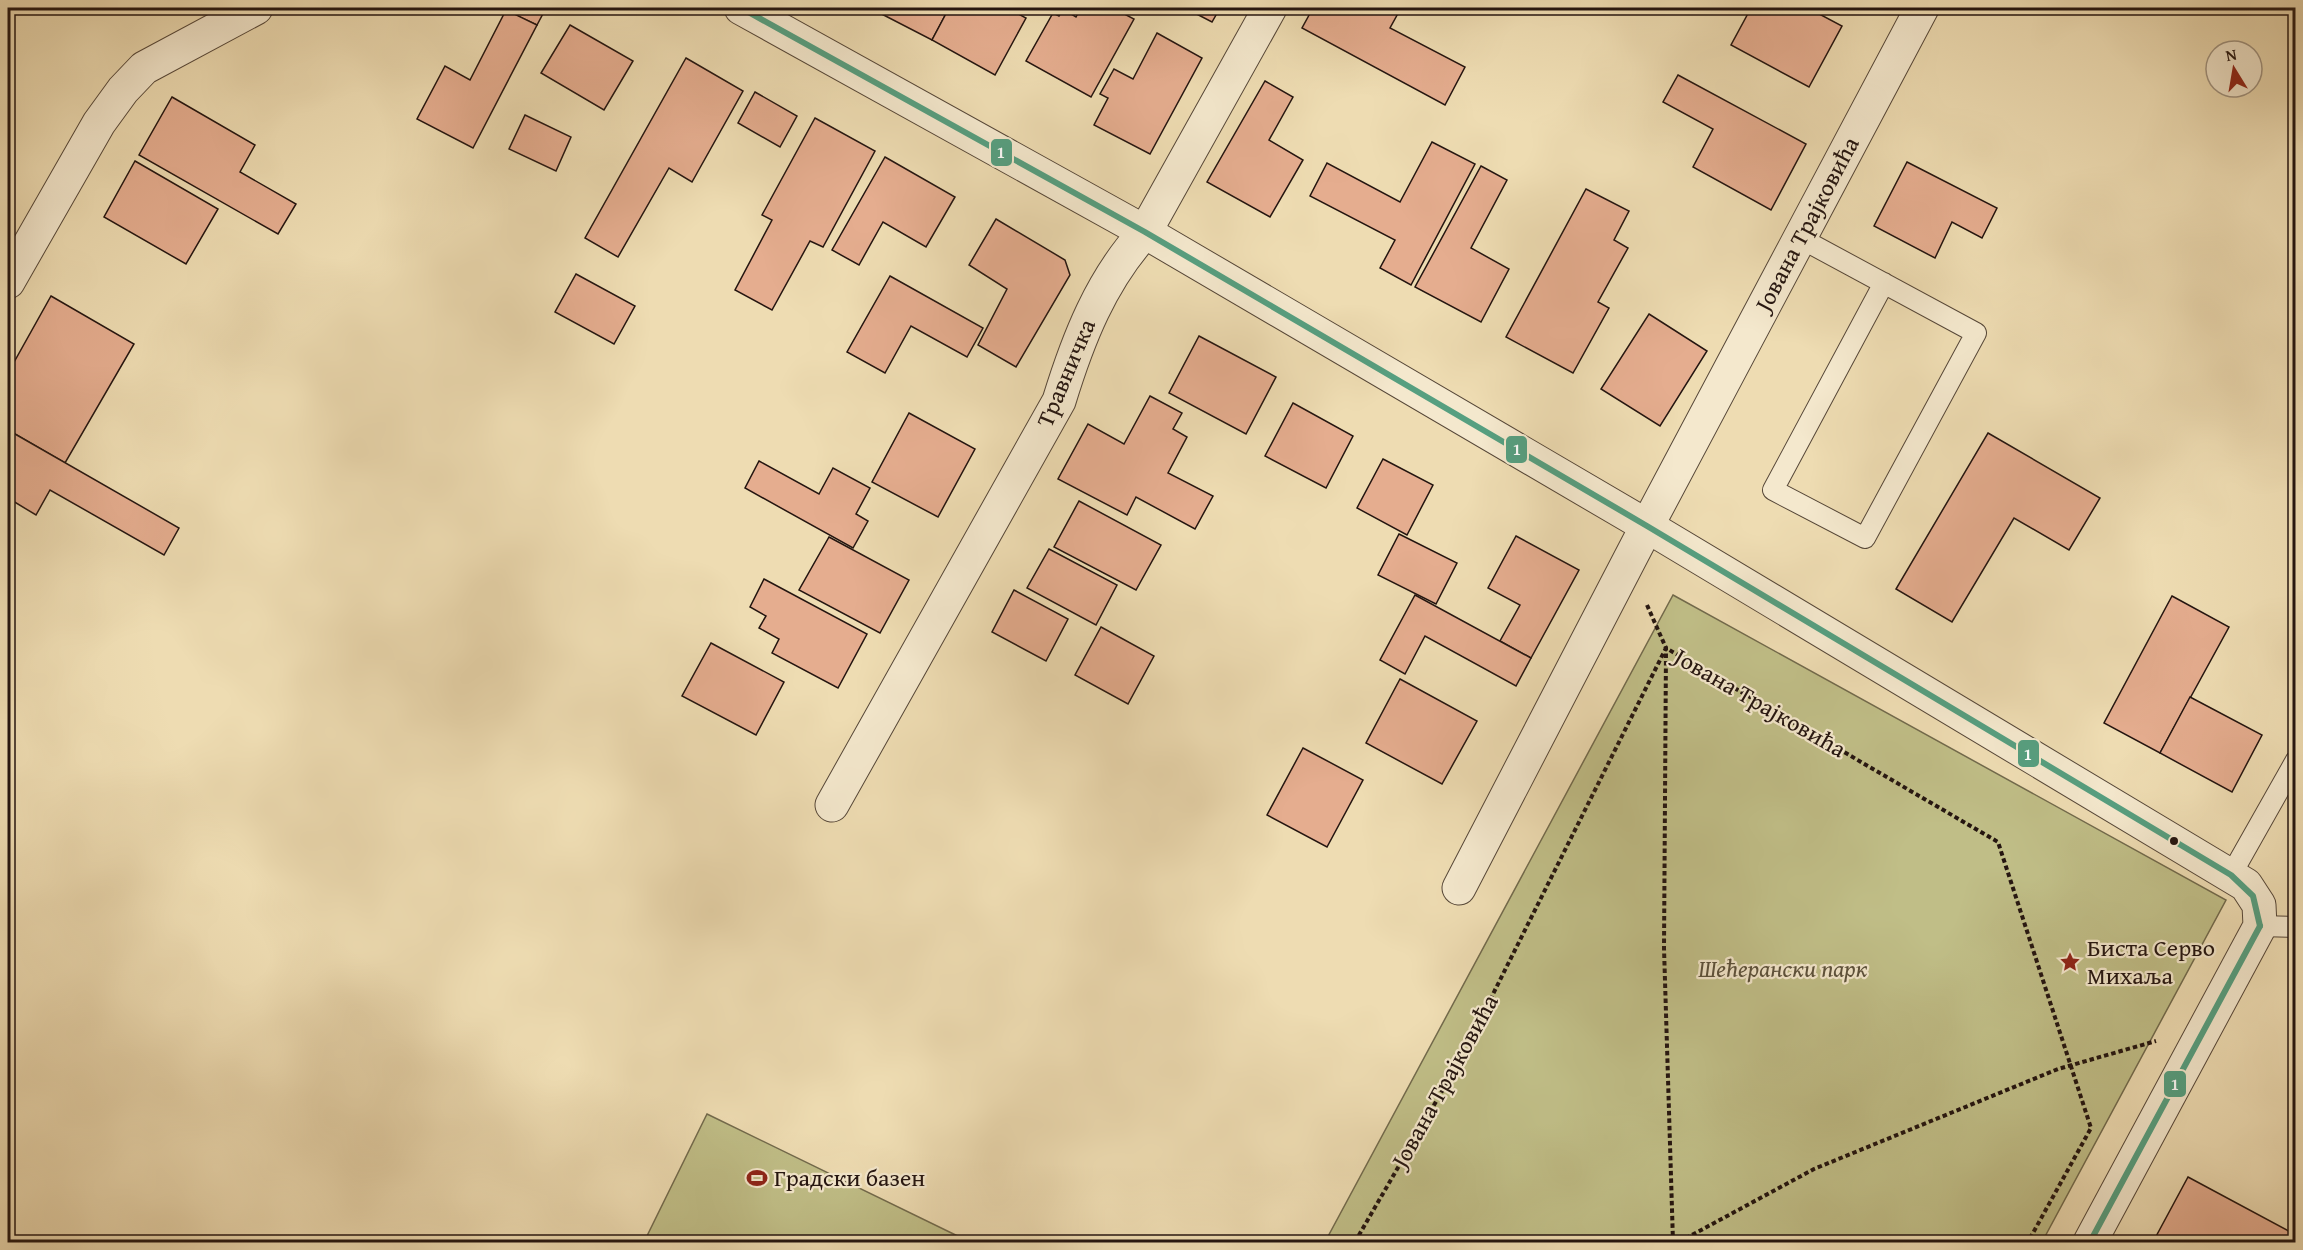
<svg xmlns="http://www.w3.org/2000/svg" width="2303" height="1250" viewBox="0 0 2303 1250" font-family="'Gentium Book Plus',serif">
  <rect width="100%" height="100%" fill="#eedcb2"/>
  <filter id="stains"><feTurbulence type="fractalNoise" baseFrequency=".00333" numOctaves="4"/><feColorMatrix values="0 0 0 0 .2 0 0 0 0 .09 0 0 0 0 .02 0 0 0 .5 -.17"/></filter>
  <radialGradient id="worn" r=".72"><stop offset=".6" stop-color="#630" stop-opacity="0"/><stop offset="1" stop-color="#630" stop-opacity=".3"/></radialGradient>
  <g fill="#c0be87" stroke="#726a4c" stroke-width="1.5">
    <path d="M 1673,595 L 2226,900 L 2042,1242 L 1325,1242 Z"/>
    <path d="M 707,1114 L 970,1242 L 644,1242 Z"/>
  </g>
  <g fill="#e5ad8f" stroke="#241510" stroke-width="1.5">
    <path d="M 501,8 L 546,8 L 537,25 Z"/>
    <path d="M 870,8 L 949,8 L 932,40 Z"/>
    <path d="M 949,8 L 1007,8 L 1026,18 L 995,75 L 932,40 Z"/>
    <path d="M 1081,8 L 1113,8 L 1134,19 L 1091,97 L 1026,61 L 1053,13 L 1059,16 L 1063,9 L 1076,17 Z"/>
    <path d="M 1185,8 L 1220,8 L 1212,22 Z"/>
    <path d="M 1313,8 L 1401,8 L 1390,28 L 1465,67 L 1445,105 L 1302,28 Z"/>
    <path d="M 1751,8 L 1808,8 L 1842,26 L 1809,87 L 1731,45 Z"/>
    <path d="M 506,10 L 537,25 L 473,148 L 417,119 L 445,66 L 470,80 Z"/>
    <path d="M 570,25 L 633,61 L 604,110 L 541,73 Z"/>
    <path d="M 1157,33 L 1202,58 L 1150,154 L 1094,125 L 1108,98 L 1100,94 L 1114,69 L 1133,79 Z"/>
    <path d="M 686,58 L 743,91 L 692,182 L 669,168 L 618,257 L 585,238 Z"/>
    <path d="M 1678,75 L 1806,144 L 1771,210 L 1693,167 L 1713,129 L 1663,102 Z"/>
    <path d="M 1265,81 L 1293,97 L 1269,140 L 1303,160 L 1270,217 L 1207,182 Z"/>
    <path d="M 755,92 L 797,116 L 780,147 L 738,123 Z"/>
    <path d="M 172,97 L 255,145 L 240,172 L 296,204 L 278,234 L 139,155 Z"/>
    <path d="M 525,115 L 571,137 L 556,171 L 509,149 Z"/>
    <path d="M 815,118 L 875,151 L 823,247 L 810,241 L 772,310 L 735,290 L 772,220 L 762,215 Z"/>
    <path d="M 1432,142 L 1475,164 L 1411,285 L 1380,268 L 1395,240 L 1310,196 L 1327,163 L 1400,202 Z"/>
    <path d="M 885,157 L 955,197 L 926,247 L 883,222 L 859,265 L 832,250 Z"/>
    <path d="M 135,161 L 218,209 L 186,264 L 104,217 Z"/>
    <path d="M 1907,162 L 1997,208 L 1982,238 L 1952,222 L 1935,258 L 1874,226 Z"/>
    <path d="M 1481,166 L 1507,180 L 1471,248 L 1509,269 L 1481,322 L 1415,287 Z"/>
    <path d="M 1586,189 L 1629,211 L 1614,240 L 1628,248 L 1598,302 L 1609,308 L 1573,373 L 1506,337 Z"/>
    <path d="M 996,219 L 1065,260 L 1070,275 L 1016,367 L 978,345 L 1007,289 L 969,265 Z"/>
    <path d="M 576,274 L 635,306 L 614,344 L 555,312 Z"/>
    <path d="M 890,276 L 983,328 L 967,357 L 911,326 L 885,373 L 847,352 Z"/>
    <path d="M 51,296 L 134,344 L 65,463 L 8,430 L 8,373 Z"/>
    <path d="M 1649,314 L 1707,351 L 1660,426 L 1601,389 Z"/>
    <path d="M 1199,336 L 1276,377 L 1246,434 L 1169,393 Z"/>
    <path d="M 1150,396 L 1182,413 L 1173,429 L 1187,437 L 1168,473 L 1213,496 L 1195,529 L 1136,497 L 1127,515 L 1058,479 L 1088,424 L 1124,444 Z"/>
    <path d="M 1293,403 L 1353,436 L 1326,488 L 1265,456 Z"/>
    <path d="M 909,413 L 975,449 L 938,517 L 872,482 Z"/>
    <path d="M 8,430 L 179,528 L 164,555 L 50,490 L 36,515 L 8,498 Z"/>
    <path d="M 1988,433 L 2100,498 L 2069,550 L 2014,518 L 1952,622 L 1896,589 Z"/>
    <path d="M 1383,459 L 1433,485 L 1407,535 L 1357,508 Z"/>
    <path d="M 759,461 L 819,494 L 833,468 L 870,488 L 856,514 L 868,521 L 853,548 L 745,488 Z"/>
    <path d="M 1079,501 L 1161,545 L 1136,590 L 1054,547 Z"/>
    <path d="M 1399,534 L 1457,563 L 1436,604 L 1378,575 Z"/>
    <path d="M 1516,536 L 1579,570 L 1531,658 L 1500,641 L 1520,605 L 1488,588 Z"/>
    <path d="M 829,537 L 909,580 L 880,633 L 799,590 Z"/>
    <path d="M 1049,549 L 1117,585 L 1096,625 L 1027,588 Z"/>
    <path d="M 764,579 L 867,634 L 838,688 L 772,653 L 779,639 L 759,628 L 766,616 L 750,607 Z"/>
    <path d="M 1014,590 L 1068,619 L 1046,661 L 992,632 Z"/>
    <path d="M 1415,595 L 1531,658 L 1516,686 L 1425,636 L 1405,674 L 1380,660 Z"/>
    <path d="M 2172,596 L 2229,627 L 2160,753 L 2104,723 Z"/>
    <path d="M 1101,627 L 1154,656 L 1128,704 L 1075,675 Z"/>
    <path d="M 711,643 L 784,682 L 756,735 L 682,696 Z"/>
    <path d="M 1400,679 L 1477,721 L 1442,784 L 1366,743 Z"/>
    <path d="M 2190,697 L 2262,735 L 2232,792 L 2160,753 Z"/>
    <path d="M 1303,748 L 1363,780 L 1327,847 L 1267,815 Z"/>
    <path d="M 2188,1177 L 2296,1235 L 2296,1242 L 2153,1242 Z"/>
  </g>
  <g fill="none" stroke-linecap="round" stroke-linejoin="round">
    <g stroke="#564738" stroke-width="22">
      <g id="service">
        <path d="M 1800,238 L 1976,333 L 1865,538 L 1773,490 L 1884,283"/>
        <path d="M 2231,875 L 2296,760"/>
        <path d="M 2260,926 L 2296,927"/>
      </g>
    </g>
    <g stroke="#564738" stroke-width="35">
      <g id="minor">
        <path d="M 741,8 L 1145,232 L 1647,526 L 2246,885 L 2259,905 L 2260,926 L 2090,1242"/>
        <path d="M 8,282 L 99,123 L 123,90 L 144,68 L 256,8"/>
        <path d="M 832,805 L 1059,401 C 1078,339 1101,280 1145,232 L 1270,8"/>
        <path d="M 1459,888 L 1647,526 L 1922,8"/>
      </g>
    </g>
    <g stroke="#241510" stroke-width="4" stroke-dasharray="4.5 3" stroke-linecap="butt">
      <path d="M 1647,605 L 1666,648 L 1664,948 L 1673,1242"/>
      <path d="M 1355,1242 L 1460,1060 L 1666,648 L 1998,842 L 2091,1128 L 2028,1242"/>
      <path d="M 1679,1242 L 1814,1169 L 2058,1069 L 2156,1041"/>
    </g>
    <use href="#service" stroke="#f4e8cd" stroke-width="20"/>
    <use href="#minor" stroke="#f4e8cd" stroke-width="33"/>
    <g stroke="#f4e8cd" stroke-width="10">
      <g id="bus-1">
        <path d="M 741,8 L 1145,232 L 1647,526 L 2231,875 L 2253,896 L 2260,926"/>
        <path d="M 2090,1242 L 2260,926"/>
      </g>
    </g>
    <use href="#bus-1" stroke="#569f80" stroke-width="6"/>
  </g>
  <defs>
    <g id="sight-bare" transform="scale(1.62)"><path d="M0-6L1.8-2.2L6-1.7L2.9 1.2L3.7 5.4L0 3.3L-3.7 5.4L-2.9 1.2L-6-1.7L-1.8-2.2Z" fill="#8f2418" stroke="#f4e8cd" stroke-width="2.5" paint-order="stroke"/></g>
    <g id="stadium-bare" transform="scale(1.62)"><path d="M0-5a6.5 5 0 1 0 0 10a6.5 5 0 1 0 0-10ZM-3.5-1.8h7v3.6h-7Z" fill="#8f2418" stroke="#f4e8cd" stroke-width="2.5" paint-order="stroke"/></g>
  </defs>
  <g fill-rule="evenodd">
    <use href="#sight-bare" x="2070" y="962"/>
    <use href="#stadium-bare" x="757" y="1178"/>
  </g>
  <circle fill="#241510" stroke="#f4e8cd" stroke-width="2" cx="2174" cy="841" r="5"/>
  <g text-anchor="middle" stroke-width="4.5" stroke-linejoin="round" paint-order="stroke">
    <g font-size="24" fill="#241510" stroke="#f4e8cd">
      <text transform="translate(1807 224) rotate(-62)" y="8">Јована Трајковића</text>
      <text transform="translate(1066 373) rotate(-67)" y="8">Травничка</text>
      <text transform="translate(1760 703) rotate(30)" y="8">Јована Трајковића</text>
      <text transform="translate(1445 1081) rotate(-61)" y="8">Јована Трајковића</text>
    </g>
    <g font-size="24" fill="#241510" stroke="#f4e8cd" text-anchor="start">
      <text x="2087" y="956">Биста Серво<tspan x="2087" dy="28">Михаља</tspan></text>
      <text x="774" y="1186">Градски базен</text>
    </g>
    <g font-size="24" font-style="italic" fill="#5b503a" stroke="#f4e8cd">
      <text x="1783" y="977">Шећерански парк</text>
    </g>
  </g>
  <g stroke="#f4e8cd" stroke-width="2">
    <rect x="990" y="138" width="23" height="29" rx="6" fill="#569f80"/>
    <rect x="1505" y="435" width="23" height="29" rx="6" fill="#569f80"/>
    <rect x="2017" y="739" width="23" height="29" rx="6" fill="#569f80"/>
    <rect x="2163" y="1070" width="24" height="28" rx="6" fill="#569f80"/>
  </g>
  <g font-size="16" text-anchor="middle" font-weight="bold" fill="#fff">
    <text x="1001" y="158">1</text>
    <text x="1517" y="455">1</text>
    <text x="2028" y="760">1</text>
    <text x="2175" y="1090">1</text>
  </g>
  <rect width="2303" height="1250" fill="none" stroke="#eedcb2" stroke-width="30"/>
  <rect x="9" y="9" width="2285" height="1232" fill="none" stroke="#241510" stroke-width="3"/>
  <rect x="15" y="15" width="2273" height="1220" fill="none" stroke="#241510" stroke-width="1.5"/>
  <g transform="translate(2234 69) rotate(349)"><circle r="28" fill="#f4e8cd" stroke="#a19481" stroke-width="1.5"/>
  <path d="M0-4.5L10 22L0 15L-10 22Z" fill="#8f2418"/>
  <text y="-9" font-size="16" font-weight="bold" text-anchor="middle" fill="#241510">N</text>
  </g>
  <rect width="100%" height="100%" filter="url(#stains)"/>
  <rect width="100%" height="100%" fill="url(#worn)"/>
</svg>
